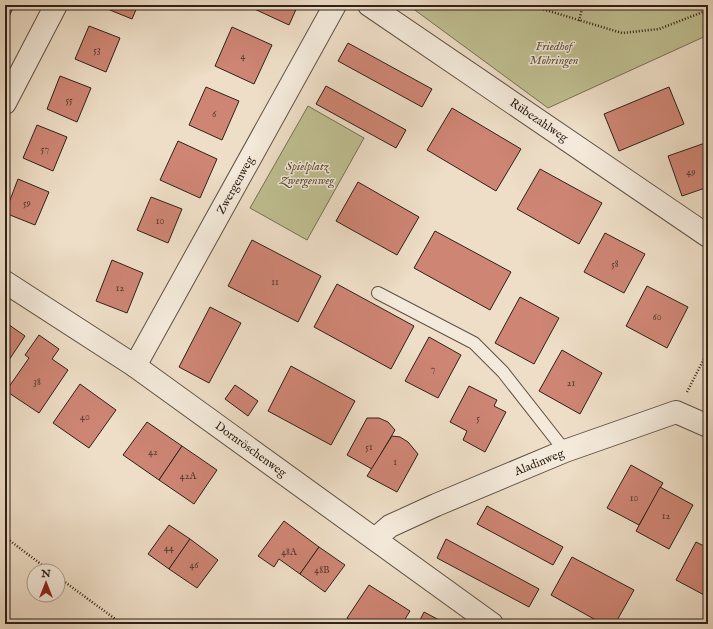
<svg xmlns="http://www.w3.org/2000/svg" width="713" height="629" viewBox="0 0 713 629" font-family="'IM FELL English',serif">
  <rect width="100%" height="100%" fill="#eedec7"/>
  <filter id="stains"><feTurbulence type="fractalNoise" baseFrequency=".005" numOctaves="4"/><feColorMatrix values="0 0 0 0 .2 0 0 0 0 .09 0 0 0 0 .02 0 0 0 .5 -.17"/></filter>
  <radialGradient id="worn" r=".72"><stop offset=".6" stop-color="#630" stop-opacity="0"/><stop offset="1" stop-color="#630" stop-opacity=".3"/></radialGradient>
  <g fill="#bfbf91" stroke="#767054">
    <path d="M 408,5 L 708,5 L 708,35 L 548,108 Z"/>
    <path d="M 308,106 L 364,138 L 307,240 L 250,208 Z"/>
  </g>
  <g fill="#ce8574" stroke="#2e2118">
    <path d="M 5,5 L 14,5 L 6,24 L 5,24 Z"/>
    <path d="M 107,5 L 138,5 L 132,19 L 105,8 Z"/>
    <path d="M 251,5 L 298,5 L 289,25 L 250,7 Z"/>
    <path d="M 89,26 L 120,38 L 106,72 L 75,59 Z"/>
    <path d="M 232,27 L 272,45 L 254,84 L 215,66 Z"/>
    <path d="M 348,43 L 432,89 L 422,107 L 338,61 Z"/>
    <path d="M 60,76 L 91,88 L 77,122 L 47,109 Z"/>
    <path d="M 326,86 L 406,130 L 396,148 L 316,104 Z"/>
    <path d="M 206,87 L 239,101 L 222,140 L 189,125 Z"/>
    <path d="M 669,87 L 684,124 L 619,151 L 604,114 Z"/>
    <path d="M 452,108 L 521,149 L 496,191 L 427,150 Z"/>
    <path d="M 37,125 L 67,137 L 53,171 L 23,158 Z"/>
    <path d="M 178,141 L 217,159 L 200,198 L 160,180 Z"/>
    <path d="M 708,142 L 708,187 L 682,196 L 668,156 Z"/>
    <path d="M 540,169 L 602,203 L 579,244 L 517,209 Z"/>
    <path d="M 18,179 L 49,192 L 35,225 L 5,213 Z"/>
    <path d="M 358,182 L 419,217 L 397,255 L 336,221 Z"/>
    <path d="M 151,197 L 182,209 L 168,243 L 137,230 Z"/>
    <path d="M 435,231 L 511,272 L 490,310 L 414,268 Z"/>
    <path d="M 605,233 L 645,254 L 624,293 L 584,272 Z"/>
    <path d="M 252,240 L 321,276 L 298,322 L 228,286 Z"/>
    <path d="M 112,260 L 143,273 L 127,313 L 96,301 Z"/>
    <path d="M 337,284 L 414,326 L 391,369 L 314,327 Z"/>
    <path d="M 647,286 L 688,307 L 667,348 L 626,326 Z"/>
    <path d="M 520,297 L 559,318 L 534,364 L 495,343 Z"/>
    <path d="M 210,307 L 241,323 L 209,383 L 179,367 Z"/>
    <path d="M 5,322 L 25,336 L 5,366 Z"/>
    <path d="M 39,335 L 59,349 L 52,359 L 68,370 L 39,413 L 6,391 L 29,358 L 25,355 Z"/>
    <path d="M 429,337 L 461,355 L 438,398 L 405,381 Z"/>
    <path d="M 562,350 L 602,373 L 580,414 L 539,391 Z"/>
    <path d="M 291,366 L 355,401 L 331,445 L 268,411 Z"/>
    <path d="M 80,384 L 116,410 L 89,448 L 53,423 Z"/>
    <path d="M 235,385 L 258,401 L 248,416 L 225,399 Z"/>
    <path d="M 469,386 L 497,400 L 494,406 L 506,412 L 485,452 L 463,440 L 467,431 L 450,422 Z"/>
    <path d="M 367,418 L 379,418 L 388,422 L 395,430 L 372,469 L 347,455 Z"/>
    <path d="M 147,422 L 182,446 L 159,480 L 123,455 Z"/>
    <path d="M 392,436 L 400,437 L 408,442 L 418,454 L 397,492 L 367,476 Z"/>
    <path d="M 182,446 L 217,470 L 194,504 L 159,480 Z"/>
    <path d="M 631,465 L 663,483 L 639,525 L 607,508 Z"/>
    <path d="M 660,487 L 693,505 L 669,549 L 636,531 Z"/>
    <path d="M 487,506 L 563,547 L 553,565 L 477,524 Z"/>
    <path d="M 284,521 L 319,547 L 300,574 L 279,559 L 274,567 L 258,556 Z"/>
    <path d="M 169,525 L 190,539 L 169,569 L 148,554 Z"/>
    <path d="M 190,539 L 218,560 L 197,588 L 169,569 Z"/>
    <path d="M 446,539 L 539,589 L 529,607 L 437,558 Z"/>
    <path d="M 696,542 L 708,548 L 708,597 L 676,580 Z"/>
    <path d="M 319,547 L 345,565 L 325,592 L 300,574 Z"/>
    <path d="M 572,557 L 634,590 L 615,624 L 603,624 L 551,595 Z"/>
    <path d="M 369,585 L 410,611 L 402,624 L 357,624 L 347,618 Z"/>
    <path d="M 424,612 L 441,621 L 440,624 L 418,624 Z"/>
  </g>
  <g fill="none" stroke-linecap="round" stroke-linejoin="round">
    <g stroke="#5e5044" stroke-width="14">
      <path id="lane" d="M 378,293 L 474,343 L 503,372 L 565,451"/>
    </g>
    <g stroke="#5e5044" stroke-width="24">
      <g id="street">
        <path d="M 369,5 L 708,236"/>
        <path d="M 5,103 L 56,5"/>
        <path d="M 5,282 L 135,366 L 492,624"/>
        <path d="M 135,366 L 335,5"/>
        <path d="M 375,539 L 390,526 L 436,505 L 565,451 L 676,412 L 708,426"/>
      </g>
    </g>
    <g stroke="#2e2118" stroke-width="2.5" stroke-dasharray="1 2" stroke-linecap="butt">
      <path d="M 529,5 L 622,33 L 659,29 L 708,10"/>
      <path d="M 579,21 L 583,5"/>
      <path d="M 687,392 L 708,351"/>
      <path d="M 5,537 L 50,571"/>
      <path d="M 58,577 L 122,624"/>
    </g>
    <use href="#lane" stroke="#f4eadb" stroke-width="12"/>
    <use href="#street" stroke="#f4eadb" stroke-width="22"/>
  </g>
  <g text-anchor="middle" stroke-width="3" stroke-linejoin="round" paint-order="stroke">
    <g font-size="10" fill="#563a2f">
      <text x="97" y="53">53</text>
      <text x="243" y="59">4</text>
      <text x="69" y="103">55</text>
      <text x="214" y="117">6</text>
      <text x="45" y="152">57</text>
      <text x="691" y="175">49</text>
      <text x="27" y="206">59</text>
      <text x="160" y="224">10</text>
      <text x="615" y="267">58</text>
      <text x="275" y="285">11</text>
      <text x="120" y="291">12</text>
      <text x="657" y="320">60</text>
      <text x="433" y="372">7</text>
      <text x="37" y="385">38</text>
      <text x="571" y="386">21</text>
      <text x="85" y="420">40</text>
      <text x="478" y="421">5</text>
      <text x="369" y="450">51</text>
      <text x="153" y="455">42</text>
      <text x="395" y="465">1</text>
      <text x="188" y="479">42A</text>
      <text x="634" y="501">10</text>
      <text x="666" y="519">12</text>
      <text x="169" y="551">44</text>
      <text x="289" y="555">48A</text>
      <text x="194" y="568">46</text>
      <text x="322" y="573">48B</text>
    </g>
    <g font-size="12" font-style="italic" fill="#5a503c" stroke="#f4eadb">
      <text x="554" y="50">Friedhof<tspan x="554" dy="14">Möhringen</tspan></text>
      <text x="307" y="170">Spielplatz<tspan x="307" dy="14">Zwergenweg</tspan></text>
    </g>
    <g font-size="12" fill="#2e2118" stroke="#f4eadb">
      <text transform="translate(539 120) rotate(34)" y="4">Rübezahlweg</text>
      <text transform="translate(235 185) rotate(-61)" y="4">Zwergenweg</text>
      <text transform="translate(251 449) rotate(36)" y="4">Dornröschenweg</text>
      <text transform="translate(539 462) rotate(-22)" y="4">Aladinweg</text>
    </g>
  </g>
  <rect width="713" height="629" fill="none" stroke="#eedec7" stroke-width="20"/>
  <rect x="6" y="6" width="701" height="617" fill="none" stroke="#2e2118" stroke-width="2"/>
  <rect x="10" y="10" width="693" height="609" fill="none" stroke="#2e2118"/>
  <g transform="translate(46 583)"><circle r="19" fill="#f4eadb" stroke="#a59a8d"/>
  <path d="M0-3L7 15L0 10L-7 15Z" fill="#8f2418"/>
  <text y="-6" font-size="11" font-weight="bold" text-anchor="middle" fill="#2e2118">N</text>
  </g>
  <rect width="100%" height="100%" filter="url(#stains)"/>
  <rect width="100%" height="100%" fill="url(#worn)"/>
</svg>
